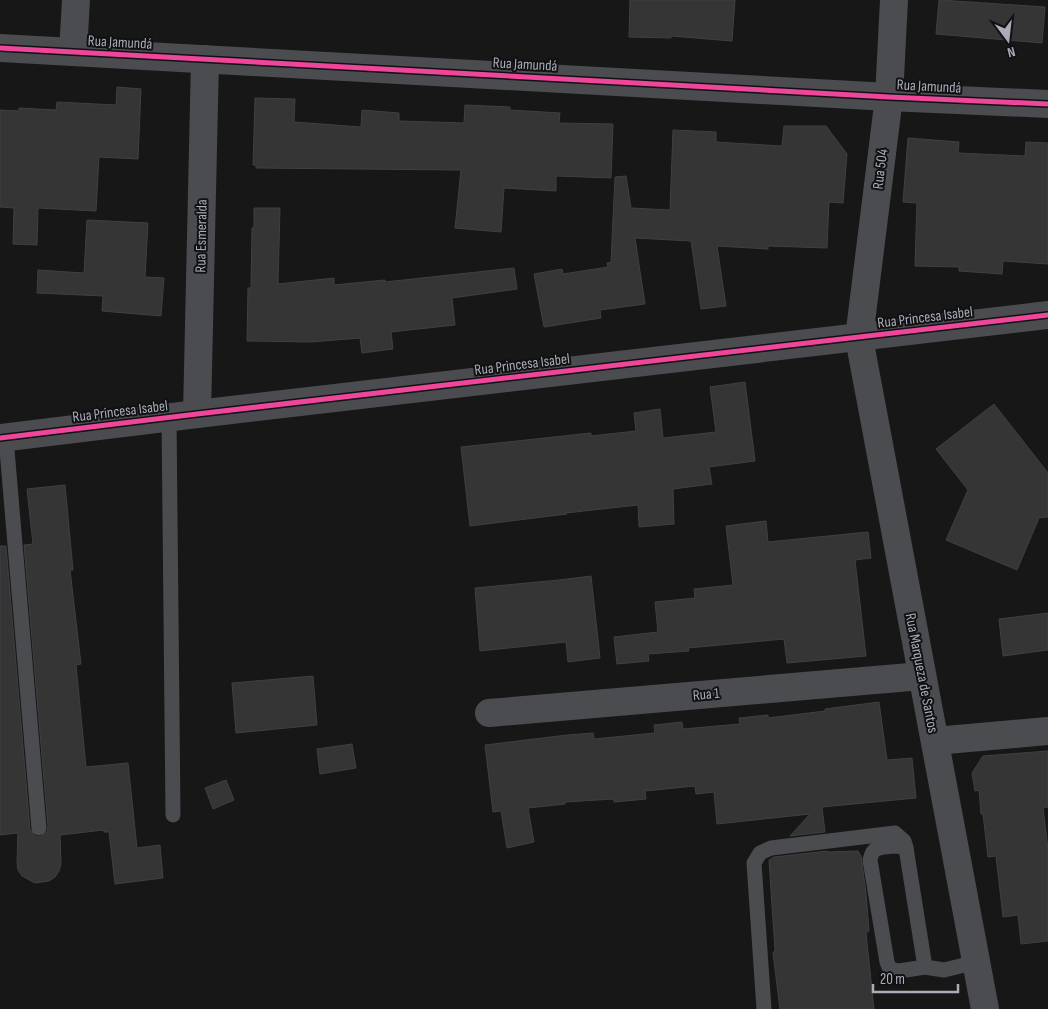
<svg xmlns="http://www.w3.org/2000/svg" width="1048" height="1009" viewBox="0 0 1048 1009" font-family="'Sofia Sans Condensed',sans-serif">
  <rect width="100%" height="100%" fill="#171717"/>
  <g fill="#353536" stroke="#3f4043">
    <path d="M 630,0 L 735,0 L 732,41 L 671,36 L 671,38 L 629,37 Z"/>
    <path d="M 939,0 L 1045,7 L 1042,43 L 936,34 Z"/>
    <path d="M 117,87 L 141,89 L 138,159 L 99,157 L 96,211 L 38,208 L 37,245 L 13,244 L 14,208 L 0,207 L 0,110 L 19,111 L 19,108 L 56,110 L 57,102 L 116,105 Z"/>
    <path d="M 255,98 L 295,99 L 294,122 L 361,127 L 362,110 L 399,113 L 399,121 L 464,123 L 465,105 L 510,107 L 510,110 L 560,113 L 559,123 L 613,124 L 611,178 L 556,176 L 556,191 L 504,188 L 501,232 L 455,228 L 461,170 L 256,168 L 256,165 L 253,165 Z"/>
    <path d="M 784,126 L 826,126 L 847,154 L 843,203 L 829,202 L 827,248 L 768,246 L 768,249 L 717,246 L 726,306 L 701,309 L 691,241 L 635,238 L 645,304 L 600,310 L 601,318 L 544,327 L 534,274 L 562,269 L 563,274 L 608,267 L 607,263 L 611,262 L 615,177 L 626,176 L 631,208 L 670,210 L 673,130 L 716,132 L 716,142 L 782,146 Z"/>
    <path d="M 908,138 L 959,142 L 958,153 L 1025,156 L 1026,142 L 1048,143 L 1048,264 L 1003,261 L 1002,274 L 959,271 L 959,267 L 915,266 L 917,203 L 903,202 Z"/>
    <path d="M 254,208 L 280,208 L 278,284 L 334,278 L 334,285 L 385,280 L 385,282 L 514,268 L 517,289 L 452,298 L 455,325 L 391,332 L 393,349 L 362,353 L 360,338 L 311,342 L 247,341 L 248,288 L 251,288 L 252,228 L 254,228 Z"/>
    <path d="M 87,220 L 148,223 L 145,277 L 164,278 L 161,316 L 102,311 L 103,296 L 37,293 L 38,270 L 84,273 Z"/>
    <path d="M 745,382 L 755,461 L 709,467 L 712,484 L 673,489 L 674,524 L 639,527 L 638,505 L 566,513 L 567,514 L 470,526 L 461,447 L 591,433 L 591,436 L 636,431 L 634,413 L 660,409 L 663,438 L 716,432 L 710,387 Z"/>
    <path d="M 994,404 L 1048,473 L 1048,517 L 1039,518 L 1017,570 L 946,540 L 968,490 L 936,449 Z"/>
    <path d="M 65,485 L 73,570 L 70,570 L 81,664 L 76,665 L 86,767 L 128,763 L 137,848 L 160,845 L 163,878 L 115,884 L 109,832 L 104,832 L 104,830 L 60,835 L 61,864 L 59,871 L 55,877 L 49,881 L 35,883 L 22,876 L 18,870 L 17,863 L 18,833 L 0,835 L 0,546 L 6,546 L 30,829 L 35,836 L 40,837 L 47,832 L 48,827 L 24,545 L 33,544 L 27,489 Z"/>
    <path d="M 766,521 L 768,542 L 868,532 L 871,558 L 855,560 L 866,656 L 787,663 L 784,639 L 688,648 L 689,651 L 648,654 L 649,661 L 617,664 L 614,637 L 658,632 L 655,602 L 695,598 L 694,589 L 733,585 L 726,526 Z"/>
    <path d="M 591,576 L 600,658 L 568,662 L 566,642 L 480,651 L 475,588 L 559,580 Z"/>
    <path d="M 1048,613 L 1048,650 L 1003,656 L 999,619 Z"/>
    <path d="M 313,676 L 317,725 L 236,733 L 232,683 Z"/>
    <path d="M 879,702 L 887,760 L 912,758 L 916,798 L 822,807 L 825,832 L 790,836 L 810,814 L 717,824 L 714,792 L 696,794 L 695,786 L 645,791 L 646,799 L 614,802 L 614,799 L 565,802 L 565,804 L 528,808 L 534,842 L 507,848 L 501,811 L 493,812 L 485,745 L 567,735 L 593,733 L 594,739 L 655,733 L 654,725 L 682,722 L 683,729 L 740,724 L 739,718 L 768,715 L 768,718 L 825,711 L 825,709 Z"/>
    <path d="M 352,744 L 356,768 L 320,774 L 317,749 Z"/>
    <path d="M 1048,751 L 1048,807 L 1043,808 L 1048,849 L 1048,941 L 1021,944 L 1018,915 L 1003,917 L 996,856 L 988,857 L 983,814 L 981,814 L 979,790 L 975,791 L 972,773 L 983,756 Z"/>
    <path d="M 226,780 L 234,800 L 213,809 L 205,788 Z"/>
    <path d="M 827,851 L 827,852 L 858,851 L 861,856 L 866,893 L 869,931 L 866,933 L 874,1009 L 780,1009 L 773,953 L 775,950 L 769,860 L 774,857 Z"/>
  </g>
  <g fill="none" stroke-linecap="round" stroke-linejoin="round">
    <g stroke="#4b4c50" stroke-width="15">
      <path d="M 169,417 L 173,815"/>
      <path d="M 6,438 L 39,828"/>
      <path d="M 925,967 L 906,848 C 899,845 884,846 876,849 C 872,851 871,856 870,860 L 887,962 L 890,969 L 899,971 L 925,967 L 944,970 L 977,962"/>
      <path d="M 764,1009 L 754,863 L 760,853 L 771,848 L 895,833 L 904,841 L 906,848"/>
    </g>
    <g stroke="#4b4c50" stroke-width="28">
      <path d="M 894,0 L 889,97 L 859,338 L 985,1009"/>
      <path d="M 0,48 L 889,97 L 1048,104"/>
      <path d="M 73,52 L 76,0"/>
      <path d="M 197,414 L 205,59"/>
      <path d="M 0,438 L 197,414 L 1048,315"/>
      <path d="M 489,713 L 922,676"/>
      <path d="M 935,741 L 1048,731"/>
    </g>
    <g stroke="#111113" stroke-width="8">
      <g id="cycleway">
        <path d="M 0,48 L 889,97 L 1048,104"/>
        <path d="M 0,438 L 197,414 L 1048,315"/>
      </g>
    </g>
    <use href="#cycleway" stroke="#ed469a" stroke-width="5"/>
  </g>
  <g text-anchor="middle" stroke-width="4" stroke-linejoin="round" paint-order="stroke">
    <g font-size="15" fill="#a8adb8" stroke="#111113">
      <text transform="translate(120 42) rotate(3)" y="5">Rua Jamundá</text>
      <text transform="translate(525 64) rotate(3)" y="5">Rua Jamundá</text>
      <text transform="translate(929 86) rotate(3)" y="5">Rua Jamundá</text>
      <text transform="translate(880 169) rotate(-83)" y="5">Rua 504</text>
      <text transform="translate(201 236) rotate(-89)" y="5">Rua Esmeralda</text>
      <text transform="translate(925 317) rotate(-7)" y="5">Rua Princesa Isabel</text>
      <text transform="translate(522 364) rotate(-7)" y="5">Rua Princesa Isabel</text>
      <text transform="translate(120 411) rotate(-7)" y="5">Rua Princesa Isabel</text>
      <text transform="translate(922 673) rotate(79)" y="5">Rua Marqueza de Santos</text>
      <text transform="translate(706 694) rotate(-5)" y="5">Rua 1</text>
    </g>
  </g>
  <g transform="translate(1008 40) rotate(165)" stroke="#111113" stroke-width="4" paint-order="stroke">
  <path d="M0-4L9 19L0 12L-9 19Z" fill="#a8adb8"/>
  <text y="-8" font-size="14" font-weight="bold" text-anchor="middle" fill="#a8adb8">N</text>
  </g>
  <path d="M873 984v8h85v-8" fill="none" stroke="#a8adb8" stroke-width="2.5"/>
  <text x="880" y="984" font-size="15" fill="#a8adb8" stroke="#111113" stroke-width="4" paint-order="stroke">20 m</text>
</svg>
